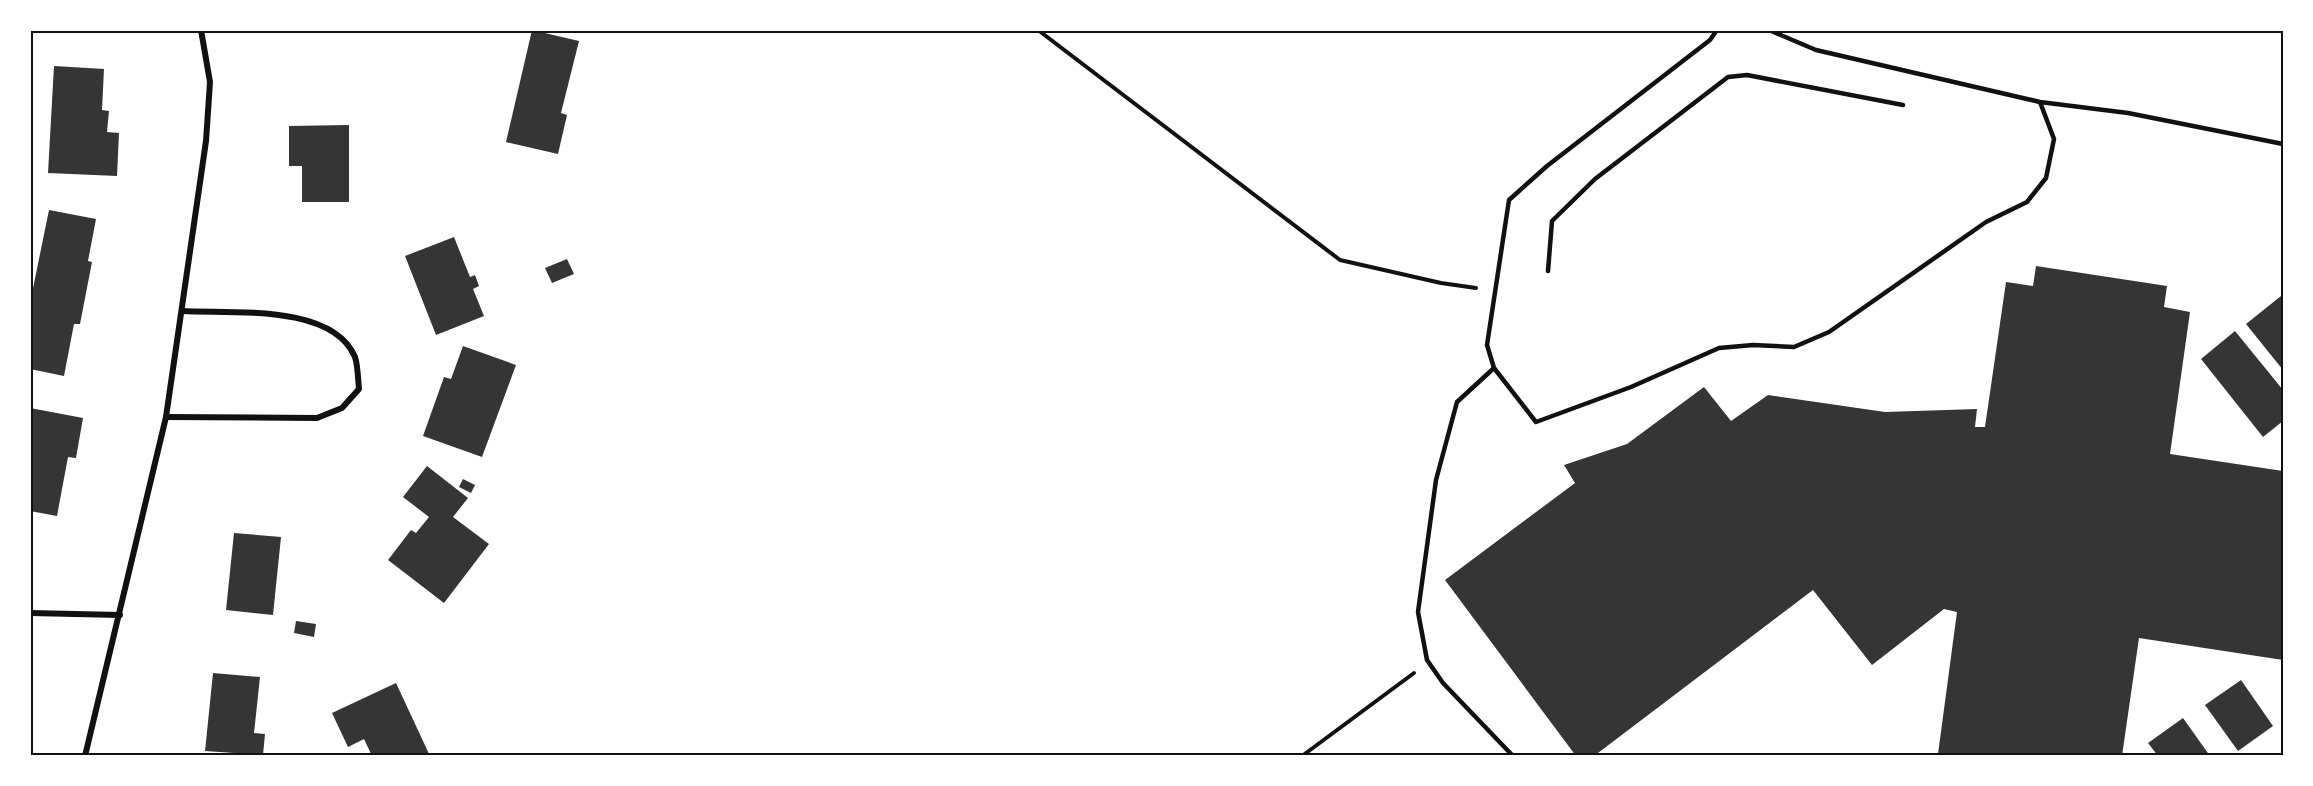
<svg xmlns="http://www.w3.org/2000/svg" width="2313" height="786" viewBox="0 0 2313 786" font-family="'Roboto Condensed',sans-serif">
  <rect width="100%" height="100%" fill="#fff"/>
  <g fill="#353535">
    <path d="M 532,30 L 579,41 L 561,113 L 567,115 L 558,154 L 506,142 Z"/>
    <path d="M 54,66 L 104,69 L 102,110 L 109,111 L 107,132 L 119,133 L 117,176 L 48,173 Z"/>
    <path d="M 349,125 L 349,202 L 302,202 L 302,166 L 289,166 L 289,126 Z"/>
    <path d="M 49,210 L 96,219 L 88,261 L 92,262 L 80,324 L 74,324 L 64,376 L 30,369 L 30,303 Z"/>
    <path d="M 454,237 L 470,277 L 475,275 L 479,286 L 473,289 L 484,316 L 436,335 L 405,256 Z"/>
    <path d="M 567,259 L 574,274 L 552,283 L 545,268 Z"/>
    <path d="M 2036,266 L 2167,286 L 2164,307 L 2190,312 L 2170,454 L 2283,471 L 2283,660 L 2139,638 L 2122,756 L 1938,754 L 1957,612 L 1944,609 L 1872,665 L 1813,590 L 1594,756 L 1576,756 L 1445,580 L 1575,483 L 1564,465 L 1627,444 L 1704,387 L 1731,421 L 1768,395 L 1885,412 L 1977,409 L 1975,427 L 1985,427 L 2006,282 L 2033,286 Z"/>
    <path d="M 2281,296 L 2283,299 L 2283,370 L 2246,324 Z"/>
    <path d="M 2235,331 L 2283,390 L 2283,421 L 2263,437 L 2201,359 Z"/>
    <path d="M 463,346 L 516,365 L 482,457 L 423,436 L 444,377 L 451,379 Z"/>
    <path d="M 30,408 L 83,418 L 76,458 L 68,457 L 57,516 L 30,511 Z"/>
    <path d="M 427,466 L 468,498 L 453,517 L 489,544 L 444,603 L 388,560 L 411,530 L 416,533 L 429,517 L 403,497 Z"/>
    <path d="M 463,479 L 475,485 L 471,493 L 459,487 Z"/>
    <path d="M 234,533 L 281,537 L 273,615 L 226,610 Z"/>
    <path d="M 296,621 L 316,624 L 314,637 L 294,633 Z"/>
    <path d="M 213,673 L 260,677 L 254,733 L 265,734 L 263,755 L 205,751 Z"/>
    <path d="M 2241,680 L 2273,726 L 2238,751 L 2205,705 Z"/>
    <path d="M 396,683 L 430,756 L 372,756 L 364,739 L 348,747 L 332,713 Z"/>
    <path d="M 2183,718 L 2210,756 L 2158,756 L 2148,743 Z"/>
  </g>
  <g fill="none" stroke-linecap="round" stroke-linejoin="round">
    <g stroke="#111" stroke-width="4">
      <path d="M 1038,30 L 1340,260 L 1441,283 L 1476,288"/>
      <path d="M 1302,756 L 1414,673"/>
    </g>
    <g stroke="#111" stroke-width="4.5">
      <path d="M 1717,30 L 1710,40 L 1547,166 L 1509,200 L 1487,345 L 1494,368 L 1536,422 L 1631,387 L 1719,348 L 1753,345 L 1794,347 L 1829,332 L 1986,222 L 2027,202 L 2046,178 L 2054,139 L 2040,102"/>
      <path d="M 1769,30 L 1816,50 L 2040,102 L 2128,113 L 2283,144"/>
      <path d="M 1548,271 L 1552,221 L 1595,179 L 1728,77 L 1747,75 L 1903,105"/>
      <path d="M 1494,368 L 1457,402 L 1436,480 L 1418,612 L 1427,660 L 1443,683 L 1513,756"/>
    </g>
    <g stroke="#111" stroke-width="6">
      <path d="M 166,417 L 317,418 L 342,408 L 359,389 C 358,380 358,366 355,357 C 332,303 230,314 182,311"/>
      <path d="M 30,613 L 120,615"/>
      <path d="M 85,756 L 166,417 L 206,141 L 210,82 L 201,30"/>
    </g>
  </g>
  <rect width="2313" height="786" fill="none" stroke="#ffffff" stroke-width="63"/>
  <rect x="32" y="32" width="2250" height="722" fill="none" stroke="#111" stroke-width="2"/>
</svg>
